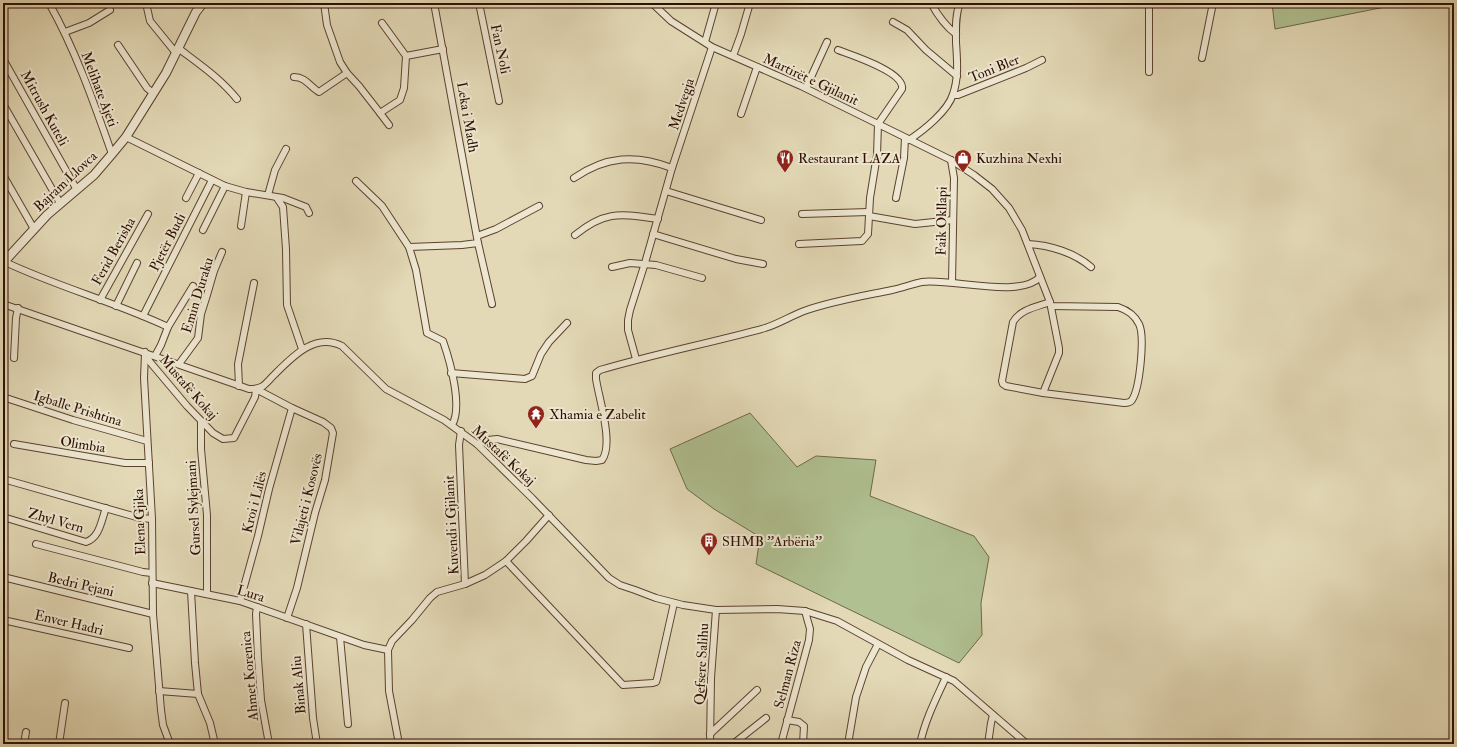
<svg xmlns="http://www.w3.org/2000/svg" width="1457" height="747" viewBox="0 0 1457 747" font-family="'IM FELL Double Pica',serif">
  <rect width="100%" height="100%" fill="#e3d9b6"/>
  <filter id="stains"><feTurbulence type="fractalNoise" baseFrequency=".005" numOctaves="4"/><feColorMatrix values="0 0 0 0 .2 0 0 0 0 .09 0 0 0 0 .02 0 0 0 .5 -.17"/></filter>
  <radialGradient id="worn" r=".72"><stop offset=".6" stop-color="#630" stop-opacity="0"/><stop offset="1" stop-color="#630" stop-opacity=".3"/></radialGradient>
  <g fill="#b0c091" stroke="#6f6848">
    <path d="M 1272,3 L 1405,3 L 1275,29 Z"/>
    <path d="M 750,413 L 797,467 L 816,456 L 876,460 L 870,496 L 974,536 L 989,557 L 981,603 L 982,635 L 959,663 L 756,564 L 760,537 L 714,509 L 687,489 L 670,449 Z"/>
  </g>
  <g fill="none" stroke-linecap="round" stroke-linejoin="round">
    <g stroke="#5b422e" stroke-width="8">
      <g id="minor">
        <path d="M 49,3 C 76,51 94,103 112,154"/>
        <path d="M 146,3 L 150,21 L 176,53"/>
        <path d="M 324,3 L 327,25 L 340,62 L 347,73 L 359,86 L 380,113 L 400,100 L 404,88 L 406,56"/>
        <path d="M 479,3 L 499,101"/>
        <path d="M 652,3 L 671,21 L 712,47 L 801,86 L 951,160 L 974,175 L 992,189 L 1009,208 L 1022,230 L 1050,302 L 1059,348 L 1059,353 L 1043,393"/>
        <path d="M 931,3 C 937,14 945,26 956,34"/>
        <path d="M 893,22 L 907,30 L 926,50 L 957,76"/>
        <path d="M 382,23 L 406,56 L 443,49"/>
        <path d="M 65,32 L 89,23 L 110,10"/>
        <path d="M 705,42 L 716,3"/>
        <path d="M 118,45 L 147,88 L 153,93"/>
        <path d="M 178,48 C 199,64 220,78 237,99"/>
        <path d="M 733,56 L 741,34 L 750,3"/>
        <path d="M 1202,58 L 1213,3"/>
        <path d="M 3,59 L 77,190"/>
        <path d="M 1149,72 L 1149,3"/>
        <path d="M 294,77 C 306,77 310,87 319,92 L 347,73"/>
        <path d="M 806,88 L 827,42"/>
        <path d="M 953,95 L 958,95 L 1026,68 L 1042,60"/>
        <path d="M 3,104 L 60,203"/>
        <path d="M 380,113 L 389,125"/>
        <path d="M 741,114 L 757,67"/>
        <path d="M 126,137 L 225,186 L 246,192 L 283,198 L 306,207 L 309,213"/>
        <path d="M 909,140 C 924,130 948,111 953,94 C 959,77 957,59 956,42 C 956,29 955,15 960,3"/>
        <path d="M 951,160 L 954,178 L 952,282"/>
        <path d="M 3,175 L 34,229"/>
        <path d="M 574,178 C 606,156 636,154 672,168"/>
        <path d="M 356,181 L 382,206 L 409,247 L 462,245 L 478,243 L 434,3"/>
        <path d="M 666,191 L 761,220"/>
        <path d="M 268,195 L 275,170 L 286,149"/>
        <path d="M 186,198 L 199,173"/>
        <path d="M 277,198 L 283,207 L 286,249 L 287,305 L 302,349"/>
        <path d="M 896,198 L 904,158 L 905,138"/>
        <path d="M 802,214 L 869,212"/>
        <path d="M 869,216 L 915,224 L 953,220"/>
        <path d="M 241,226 L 246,192"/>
        <path d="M 203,230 L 225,186"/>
        <path d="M 653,234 L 736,259 L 763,264"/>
        <path d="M 575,235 C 606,210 620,214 658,219"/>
        <path d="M 477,236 L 496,229 L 539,206"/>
        <path d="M 478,243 L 492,304"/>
        <path d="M 799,244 L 862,241 L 868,234 L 870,198 L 877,155 L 878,124 L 902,89 C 905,72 851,55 838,50"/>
        <path d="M 1028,244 C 1050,245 1075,253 1091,267"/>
        <path d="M 409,247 L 416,270 L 427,333 L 443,341 C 450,361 463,407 452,425"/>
        <path d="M 5,262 C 58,287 115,302 168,327"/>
        <path d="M 612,267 L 630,263 L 656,265 L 702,278"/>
        <path d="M 100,300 L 148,214"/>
        <path d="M 1050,302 C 1036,307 1021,309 1013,322 L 1002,381 L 1003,384 L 1006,386 L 1043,393 L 1124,403 C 1127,403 1130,403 1132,400 C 1140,388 1145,336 1139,324 C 1134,314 1127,310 1118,307 L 1051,306"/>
        <path d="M 3,304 L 249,389 C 254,389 259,389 263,386 C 267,383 271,378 274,375 C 292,357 315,332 342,346 L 386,389 L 444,420 L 477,444 L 532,498 L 609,578 L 620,585 L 635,590 L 656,598 L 683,605 L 716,610 L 777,609 L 805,611 L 837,621 L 908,660 L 954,681 L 1027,744"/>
        <path d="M 116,306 L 137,263"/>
        <path d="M 143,316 L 212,180"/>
        <path d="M 145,352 L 150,362 L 187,406 L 213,433 L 223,439 L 234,438 L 255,397 L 256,389 L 292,408 L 323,422 L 331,428 L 333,433 L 325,480 L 315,513 L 297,588 L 287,618"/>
        <path d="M 145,354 L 144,378 L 152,519 L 153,614 L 161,710 L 163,725 L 170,744"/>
        <path d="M 155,356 L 161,345 L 168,327 L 193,286"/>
        <path d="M 14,358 L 16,318 L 18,308"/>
        <path d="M 636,359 L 628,330 L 628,320 L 630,310 L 645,263 L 672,168 L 712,47"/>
        <path d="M 179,364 L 198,338 L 201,314 L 207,295 L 214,271 L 222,252"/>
        <path d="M 451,373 L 525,379 L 532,376 L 541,354 L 549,342 L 567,323"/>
        <path d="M 239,386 L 238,364 L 254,283"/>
        <path d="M 3,397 L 73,420 L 147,441"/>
        <path d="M 201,421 L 201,449 L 207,515 L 207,594"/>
        <path d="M 461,431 L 459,445 L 465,584"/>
        <path d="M 14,444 L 125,463 L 149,463"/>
        <path d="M 477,444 L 488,440 L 497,439 L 586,460 L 596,461 L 602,460 C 614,444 599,399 596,379 L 596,373 L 600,370 C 654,354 710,343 765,328 C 778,324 791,316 804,311 C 832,301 863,296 892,290 C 902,288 912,284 922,282 C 951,278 1020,299 1040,277"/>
        <path d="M 3,479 L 140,518 L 152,519"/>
        <path d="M 3,517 L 86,542 C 100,537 101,521 106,508"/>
        <path d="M 36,544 L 143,572 L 152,573"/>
        <path d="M 506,561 L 623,685 L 653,683 L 656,682 L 657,679 L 674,603"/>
        <path d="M 3,577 L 153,614"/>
        <path d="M 152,583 L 240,601 L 364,645 L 388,650"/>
        <path d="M 191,591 L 195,663 L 198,694 L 210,723 L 215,744"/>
        <path d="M 240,601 L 258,536 L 269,489 L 292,408"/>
        <path d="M 257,607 L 256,614 L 258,658 L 261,700 L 269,744"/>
        <path d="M 3,620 L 129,648"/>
        <path d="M 306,624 L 313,718 L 317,744"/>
        <path d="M 340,637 L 348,724"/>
        <path d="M 159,691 L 198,694"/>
        <path d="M 787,720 L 799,722 L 804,726 L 803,744"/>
        <path d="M 710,734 L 757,690"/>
        <path d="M 24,744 L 26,732"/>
        <path d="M 59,744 L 65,703"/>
        <path d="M 399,744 L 389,691 L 388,650 L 392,641 L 412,620 L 430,598 L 437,592 L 465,584 L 485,575 L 506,561 L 526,541 L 549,515"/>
        <path d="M 710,744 L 711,678 L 716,610"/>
        <path d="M 733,744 L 766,718"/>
        <path d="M 781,744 L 809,640 L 810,629 L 805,611"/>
        <path d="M 848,744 L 856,697 L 866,667 L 878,644"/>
        <path d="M 920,744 C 925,720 936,699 946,677"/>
        <path d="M 988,744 L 991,723 L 993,715"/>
      </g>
    </g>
    <g stroke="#5b422e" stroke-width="10">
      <path id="tertiary" d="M 3,263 L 47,215 L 94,175 L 112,154 L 126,137 L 166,73 L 196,12 L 203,3"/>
    </g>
    <use href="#minor" stroke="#ede6d0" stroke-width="6"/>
    <use href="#tertiary" stroke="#ede6d0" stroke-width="8"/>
  </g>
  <defs>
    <g id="restaurant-pin" transform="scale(0.9)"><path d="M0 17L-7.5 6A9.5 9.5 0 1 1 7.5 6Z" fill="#8f2418" stroke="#ede6d0"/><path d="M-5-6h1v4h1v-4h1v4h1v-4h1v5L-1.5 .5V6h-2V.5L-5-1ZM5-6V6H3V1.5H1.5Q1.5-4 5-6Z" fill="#fff"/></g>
    <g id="shop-pin" transform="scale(0.9)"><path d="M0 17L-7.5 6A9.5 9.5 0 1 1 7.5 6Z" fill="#8f2418" stroke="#ede6d0"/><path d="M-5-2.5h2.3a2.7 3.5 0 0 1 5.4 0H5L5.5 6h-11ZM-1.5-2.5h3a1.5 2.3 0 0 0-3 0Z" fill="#fff"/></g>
    <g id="temple-pin" transform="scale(0.9)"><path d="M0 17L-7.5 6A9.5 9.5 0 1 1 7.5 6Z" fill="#8f2418" stroke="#ede6d0"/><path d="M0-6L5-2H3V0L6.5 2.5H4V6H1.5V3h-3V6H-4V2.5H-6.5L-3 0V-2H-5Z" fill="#fff"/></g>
    <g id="building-pin" transform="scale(0.9)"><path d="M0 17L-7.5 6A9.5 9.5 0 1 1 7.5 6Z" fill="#8f2418" stroke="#ede6d0"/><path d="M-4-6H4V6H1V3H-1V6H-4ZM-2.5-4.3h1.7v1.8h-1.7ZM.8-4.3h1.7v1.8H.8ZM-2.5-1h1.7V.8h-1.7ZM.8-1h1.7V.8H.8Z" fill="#fff"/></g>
  </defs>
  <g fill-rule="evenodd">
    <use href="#restaurant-pin" x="785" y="158"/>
    <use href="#shop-pin" x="963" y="158"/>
    <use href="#temple-pin" x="536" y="414"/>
    <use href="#building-pin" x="709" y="541"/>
  </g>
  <g text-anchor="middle" stroke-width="4" stroke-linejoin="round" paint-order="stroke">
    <g font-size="14" fill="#2e0f00" stroke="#ede6d0">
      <text transform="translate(501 49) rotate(78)" y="5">Fan Noli</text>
      <text transform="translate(994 68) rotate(-22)" y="5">Toni Bler</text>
      <text transform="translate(811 79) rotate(25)" y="5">Martirët e Gjilanit</text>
      <text transform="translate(100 89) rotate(69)" y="5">Melihate Ajeti</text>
      <text transform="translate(681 104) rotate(-72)" y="5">Medvegja</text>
      <text transform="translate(45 108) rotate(61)" y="5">Mitrush Kuteli</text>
      <text transform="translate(468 117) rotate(80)" y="5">Leka i Madh</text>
      <text transform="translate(65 181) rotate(-43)" y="5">Bajram Llovca</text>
      <text transform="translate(941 221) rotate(-89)" y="5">Faik Okllapi</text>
      <text transform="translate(167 242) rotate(-63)" y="5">Pjetër Budi</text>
      <text transform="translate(113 251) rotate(-61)" y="5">Ferid Berisha</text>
      <text transform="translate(197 295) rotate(-73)" y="5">Emin Duraku</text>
      <text transform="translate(189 387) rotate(49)" y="5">Mustafë Kokaj</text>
      <text transform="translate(78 408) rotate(17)" y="5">Igballe Prishtina</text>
      <text transform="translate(83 444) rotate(9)" y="5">Olimbia</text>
      <text transform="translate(504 455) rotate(43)" y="5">Mustafë Kokaj</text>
      <text transform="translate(306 499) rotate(-76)" y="5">Vilajeti i Kosovës</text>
      <text transform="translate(254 502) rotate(-76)" y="5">Kroi i Lilës</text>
      <text transform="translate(193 508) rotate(-93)" y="5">Gursel Sylejmani</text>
      <text transform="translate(56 520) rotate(16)" y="5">Zhyl Vern</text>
      <text transform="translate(139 522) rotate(-92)" y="5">Elena Gjika</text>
      <text transform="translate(451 525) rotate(-93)" y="5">Kuvendi i Gjilanit</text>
      <text transform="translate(81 584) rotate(13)" y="5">Bedri Pejani</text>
      <text transform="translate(251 593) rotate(17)" y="5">Lura</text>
      <text transform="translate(69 622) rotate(13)" y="5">Enver Hadri</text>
      <text transform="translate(701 664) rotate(-87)" y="5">Qefsere Salihu</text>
      <text transform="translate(787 674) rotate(-75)" y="5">Selman Riza</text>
      <text transform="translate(249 676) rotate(-95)" y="5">Ahmet Korenica</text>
      <text transform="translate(298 685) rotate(-95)" y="5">Binak Aliu</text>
    </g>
    <g font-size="14" fill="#2e0f00" stroke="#ede6d0" text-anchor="start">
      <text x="798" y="163">Restaurant LAZA</text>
      <text x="976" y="163">Kuzhina Nexhi</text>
      <text x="549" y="419">Xhamia e Zabelit</text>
      <text x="722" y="546">SHMB ''Arbëria''</text>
    </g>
  </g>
  <rect width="1457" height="747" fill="none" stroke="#e3d9b6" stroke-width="16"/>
  <rect x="4" y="4" width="1449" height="739" fill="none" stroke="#2e0f00" stroke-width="2"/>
  <rect x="8" y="8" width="1441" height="731" fill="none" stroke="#2e0f00"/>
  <rect width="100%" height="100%" filter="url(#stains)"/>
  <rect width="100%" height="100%" fill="url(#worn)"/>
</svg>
